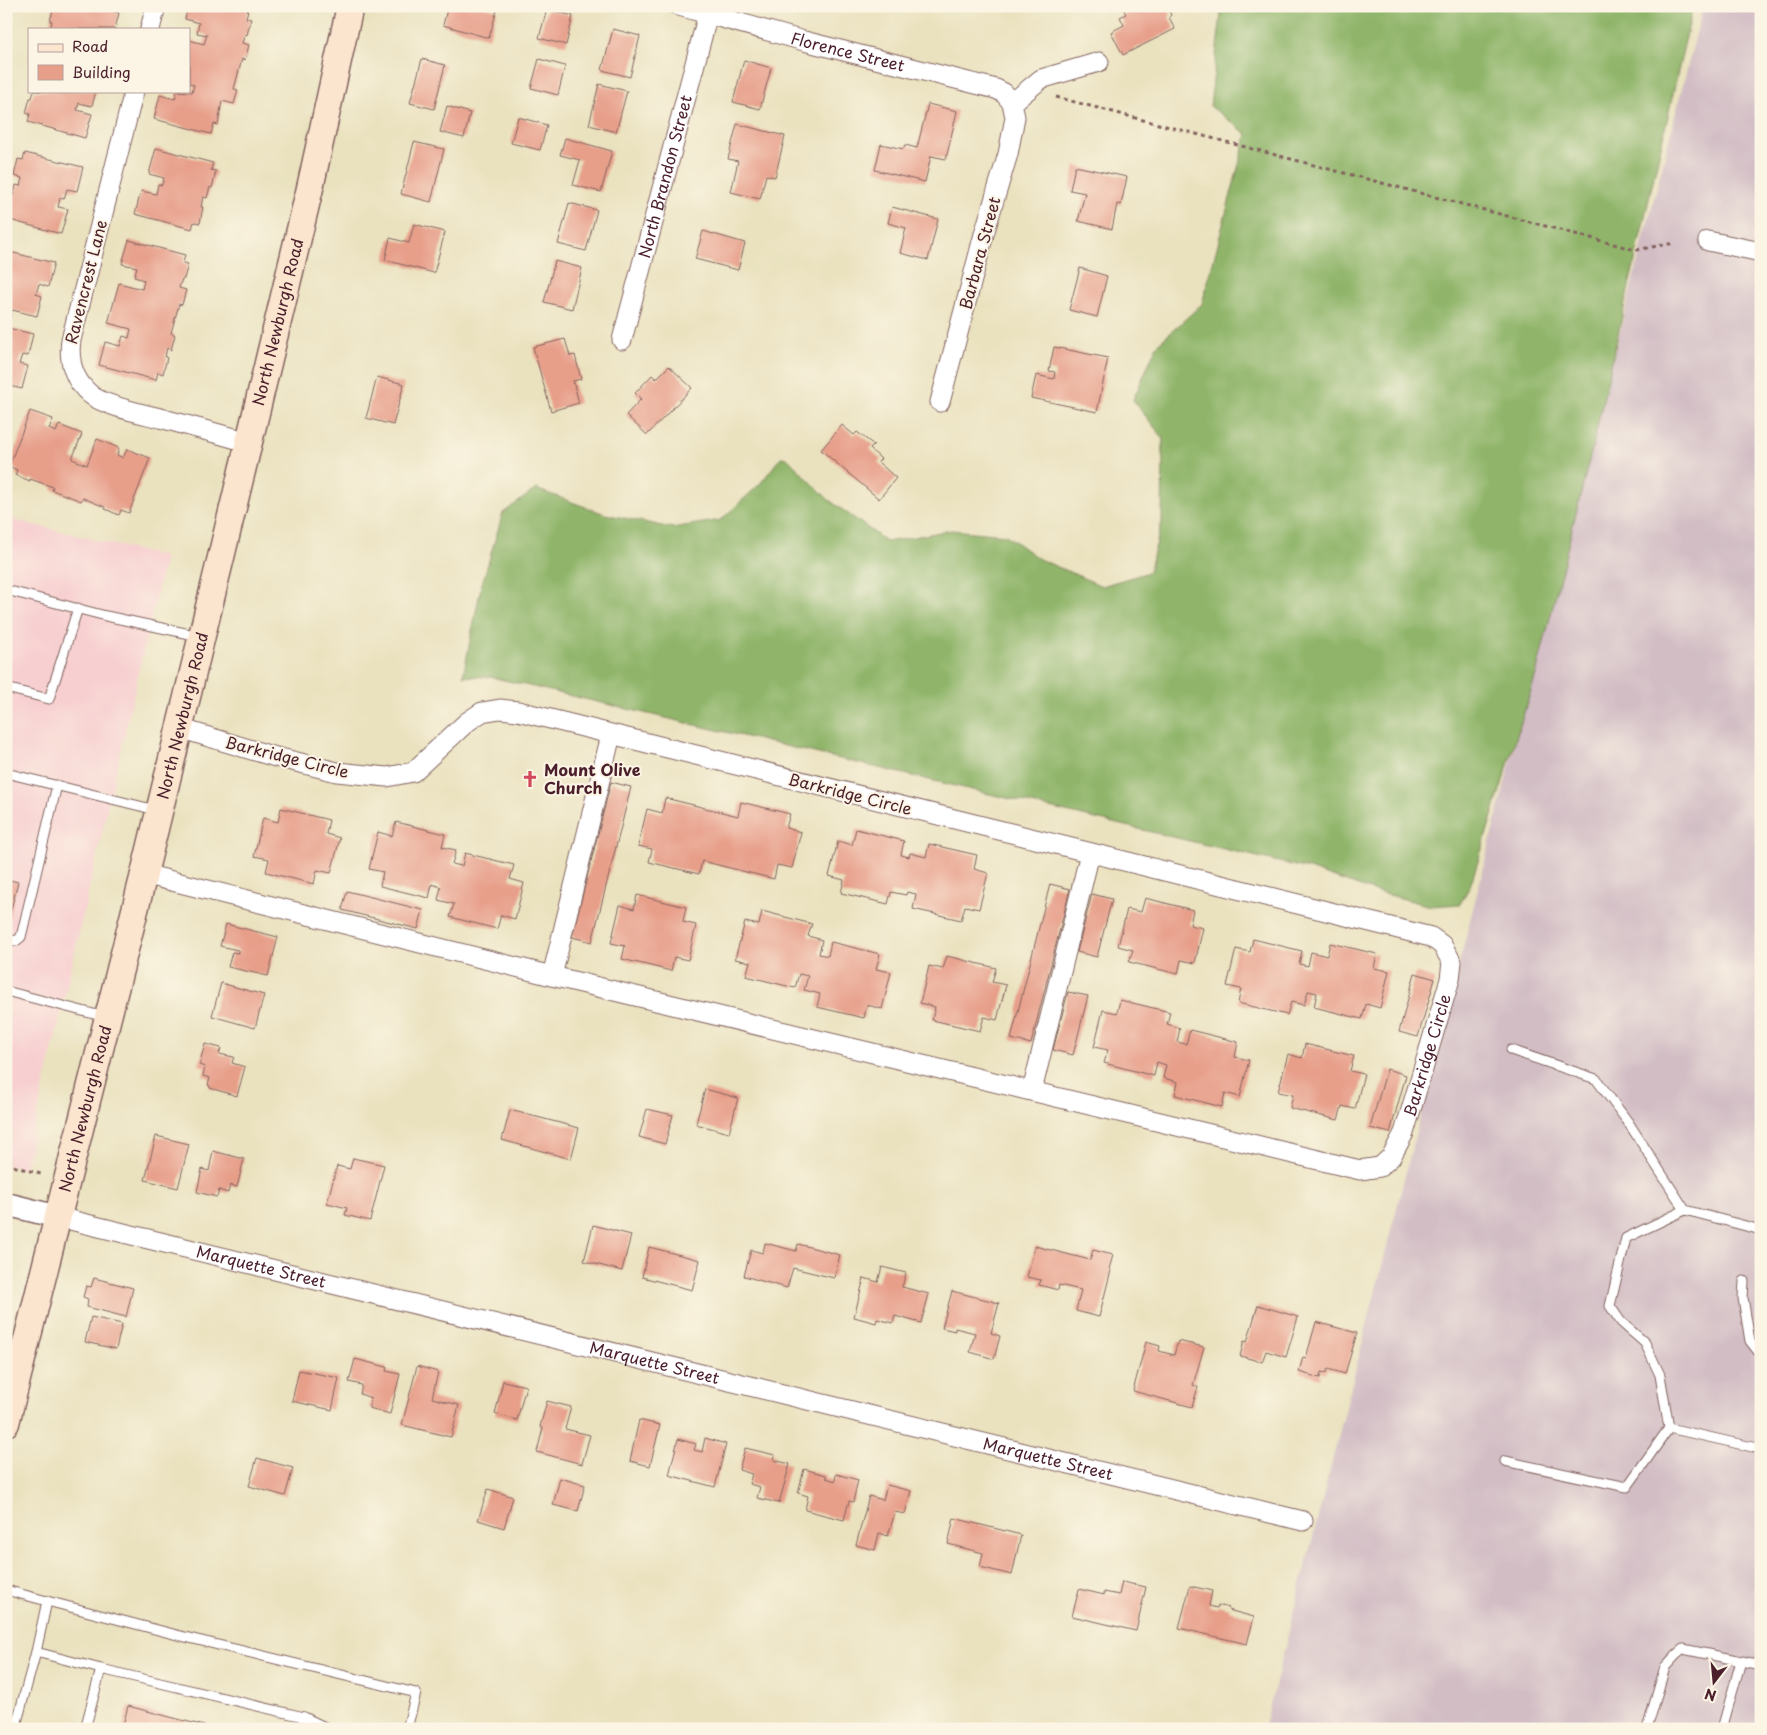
<svg xmlns="http://www.w3.org/2000/svg" width="1767" height="1735" viewBox="0 0 1767 1735" font-family="'Playpen Sans',sans-serif">
  <rect width="100%" height="100%" fill="#fcf5e5"/>
  <filter id="ink" filterUnits="userSpaceOnUse"><feTurbulence type="fractalNoise" baseFrequency=".02" numOctaves="2"/><feDisplacementMap in="SourceGraphic" scale="10" xChannelSelector="R" yChannelSelector="G"/><feConvolveMatrix kernelMatrix="1 2 1 2 8 2 1 2 1" color-interpolation-filters="sRGB"/></filter>
  <filter id="wash" filterUnits="userSpaceOnUse"><feTurbulence type="fractalNoise" baseFrequency=".0096" numOctaves="4" result="noise"/><feDisplacementMap in="SourceGraphic" scale="20" xChannelSelector="R" yChannelSelector="G"/><feGaussianBlur stdDeviation="1.12" result="paint"/><feColorMatrix in="noise" values="0 0 0 0 0 0 0 0 0 0 0 0 0 0 0 0 0 1.4 0 .05"/><feComposite in="paint" operator="in"/></filter>
  <g filter="url(#wash)">
    <rect width="100%" height="100%" fill="#eae2bf"/>
    <path fill="#f7cfd0" d="M 6,518 L 165,557 L 25,1169 L 6,1165 Z"/>
    <path fill="#d2bdc5" d="M 1703,6 L 1761,6 L 1761,1729 L 1264,1729 Z"/>
    <path fill="#90b56a" stroke="#6d6a4a" d="M 1222,6 L 1693,6 L 1591,453 L 1536,674 L 1481,852 L 1470,886 L 1460,904 L 1431,906 L 1370,890 L 1309,869 L 491,677 L 463,676 L 481,587 L 503,513 L 536,489 L 605,514 L 672,528 L 721,520 L 760,484 L 781,457 L 787,458 L 829,500 L 887,542 L 951,530 L 1006,535 L 1039,559 L 1102,586 L 1149,572 L 1162,522 L 1163,438 L 1133,400 L 1157,345 L 1202,304 L 1247,134 L 1210,106 Z"/>
    <g id="blocks">
      <g fill="#e79f8a">
        <path d="M 54,6 L 93,6 L 119,13 L 115,29 L 50,29 L 52,21 L 50,21 Z"/>
        <path d="M 188,6 L 235,6 L 248,10 L 246,18 L 251,19 L 247,35 L 245,34 L 242,43 L 249,45 L 245,60 L 242,59 L 234,89 L 238,90 L 234,104 L 222,101 L 218,125 L 214,124 L 211,134 L 154,119 L 160,95 L 175,99 L 177,91 L 192,92 L 194,85 L 189,83 L 189,40 L 204,44 L 207,35 L 197,33 L 199,23 L 185,19 Z"/>
        <path d="M 448,6 L 483,6 L 497,10 L 489,38 L 443,25 Z"/>
        <path d="M 1122,6 L 1167,6 L 1171,15 L 1169,17 L 1175,29 L 1123,55 L 1111,32 L 1124,25 L 1120,17 L 1126,14 Z"/>
        <path d="M 547,9 L 573,16 L 566,45 L 539,38 Z"/>
        <path d="M 613,29 L 640,36 L 630,77 L 602,70 Z"/>
        <path d="M 422,59 L 445,65 L 434,109 L 410,103 Z"/>
        <path d="M 539,59 L 565,66 L 558,95 L 531,88 Z"/>
        <path d="M 744,60 L 771,68 L 760,109 L 733,102 Z"/>
        <path d="M 599,84 L 627,91 L 616,132 L 589,125 Z"/>
        <path d="M 34,91 L 96,91 L 92,106 L 79,103 L 77,110 L 92,114 L 85,138 L 28,122 L 30,114 L 26,113 L 30,98 L 32,98 Z"/>
        <path d="M 928,104 L 957,111 L 946,159 L 931,156 L 925,182 L 875,170 L 881,144 L 903,149 L 905,145 L 917,148 Z"/>
        <path d="M 447,106 L 470,113 L 464,138 L 440,132 Z"/>
        <path d="M 518,117 L 547,125 L 540,150 L 511,143 Z"/>
        <path d="M 737,124 L 785,136 L 775,177 L 766,175 L 760,199 L 731,192 L 738,161 L 728,159 Z"/>
        <path d="M 565,138 L 612,151 L 601,192 L 573,185 L 580,160 L 560,155 Z"/>
        <path d="M 414,142 L 444,149 L 431,202 L 401,194 Z"/>
        <path d="M 156,148 L 213,163 L 211,170 L 216,171 L 212,188 L 210,187 L 207,198 L 203,197 L 201,207 L 203,207 L 200,223 L 194,222 L 192,229 L 135,214 L 141,191 L 156,194 L 158,184 L 162,185 L 164,178 L 149,174 Z"/>
        <path d="M 25,153 L 83,167 L 77,191 L 67,189 L 64,199 L 60,198 L 58,207 L 68,209 L 61,234 L 6,219 L 6,194 L 13,196 L 16,185 L 20,186 L 22,178 L 14,176 L 18,159 L 23,160 Z"/>
        <path d="M 1075,166 L 1127,177 L 1121,205 L 1117,204 L 1112,229 L 1078,221 L 1085,193 L 1070,190 Z"/>
        <path d="M 569,203 L 597,210 L 586,251 L 558,244 Z"/>
        <path d="M 892,207 L 938,219 L 928,260 L 900,253 L 906,228 L 888,223 Z"/>
        <path d="M 414,224 L 445,232 L 434,273 L 385,260 L 390,238 L 409,243 Z"/>
        <path d="M 703,231 L 745,243 L 738,270 L 695,259 Z"/>
        <path d="M 129,240 L 185,255 L 183,263 L 188,264 L 184,279 L 182,279 L 179,288 L 186,290 L 182,305 L 179,304 L 171,333 L 175,335 L 171,350 L 167,348 L 165,357 L 167,358 L 163,374 L 158,372 L 156,380 L 99,365 L 105,342 L 120,346 L 123,336 L 129,338 L 131,329 L 108,323 L 119,283 L 142,289 L 144,280 L 134,277 L 137,267 L 122,264 Z"/>
        <path d="M 6,251 L 54,263 L 48,287 L 39,284 L 36,294 L 42,296 L 37,316 L 12,310 L 8,328 L 33,334 L 28,356 L 22,355 L 19,364 L 28,366 L 22,389 L 6,385 Z"/>
        <path d="M 555,261 L 582,268 L 572,309 L 544,302 Z"/>
        <path d="M 1080,268 L 1107,276 L 1097,317 L 1069,310 Z"/>
        <path d="M 565,339 L 570,356 L 575,355 L 581,379 L 573,381 L 579,403 L 551,411 L 533,347 Z"/>
        <path d="M 1054,347 L 1108,358 L 1097,412 L 1031,398 L 1036,375 L 1054,379 L 1055,372 L 1049,371 Z"/>
        <path d="M 669,366 L 692,388 L 647,435 L 626,415 L 641,399 L 635,393 L 652,375 L 656,379 Z"/>
        <path d="M 377,377 L 404,384 L 393,425 L 366,418 Z"/>
        <path d="M 30,411 L 53,419 L 49,429 L 56,432 L 59,425 L 82,434 L 72,459 L 87,465 L 97,439 L 119,448 L 117,455 L 123,458 L 127,449 L 150,458 L 129,513 L 121,510 L 119,515 L 105,509 L 105,507 L 83,498 L 81,501 L 52,490 L 53,487 L 30,479 L 30,481 L 15,475 L 17,470 L 9,466 Z"/>
        <path d="M 842,425 L 854,435 L 857,432 L 874,445 L 870,449 L 881,459 L 878,462 L 896,478 L 879,499 L 821,450 Z"/>
        <path d="M 611,782 L 631,787 L 592,942 L 572,937 Z"/>
        <path d="M 665,798 L 738,816 L 741,802 L 790,814 L 786,828 L 801,832 L 792,868 L 777,865 L 774,879 L 702,861 L 699,874 L 649,862 L 652,849 L 638,846 L 647,809 L 662,813 Z"/>
        <path d="M 281,808 L 329,820 L 326,834 L 340,838 L 331,873 L 317,870 L 314,884 L 266,872 L 269,859 L 254,856 L 263,818 L 278,822 Z"/>
        <path d="M 396,822 L 445,834 L 442,847 L 456,850 L 452,864 L 462,866 L 465,853 L 514,865 L 510,879 L 524,883 L 515,919 L 501,915 L 497,929 L 450,917 L 454,904 L 438,900 L 441,887 L 432,884 L 429,898 L 380,886 L 383,872 L 369,869 L 378,832 L 392,836 Z"/>
        <path d="M 856,829 L 904,841 L 901,855 L 909,857 L 910,853 L 926,857 L 929,844 L 977,855 L 974,869 L 988,873 L 979,909 L 965,906 L 961,920 L 913,909 L 916,894 L 907,892 L 906,895 L 891,892 L 888,904 L 841,893 L 844,880 L 829,876 L 838,841 L 852,845 Z"/>
        <path d="M 6,879 L 18,882 L 7,925 L 6,925 Z"/>
        <path d="M 1050,884 L 1070,889 L 1031,1044 L 1011,1039 Z"/>
        <path d="M 347,891 L 423,910 L 418,929 L 342,910 Z"/>
        <path d="M 1092,894 L 1112,899 L 1097,957 L 1077,952 Z"/>
        <path d="M 637,895 L 686,907 L 683,922 L 696,925 L 688,960 L 674,957 L 671,971 L 622,959 L 625,946 L 611,943 L 620,905 L 634,909 Z"/>
        <path d="M 1145,898 L 1193,910 L 1190,925 L 1203,928 L 1195,963 L 1181,960 L 1178,974 L 1129,962 L 1133,950 L 1118,946 L 1127,909 L 1141,912 Z"/>
        <path d="M 762,911 L 812,924 L 808,936 L 822,940 L 819,954 L 828,956 L 831,942 L 880,954 L 876,969 L 891,972 L 882,1009 L 867,1005 L 864,1018 L 817,1007 L 820,994 L 804,990 L 808,976 L 799,974 L 795,988 L 746,976 L 750,962 L 735,959 L 745,922 L 759,925 Z"/>
        <path d="M 226,924 L 278,937 L 268,976 L 228,967 L 232,952 L 238,953 L 238,950 L 220,946 Z"/>
        <path d="M 1253,939 L 1302,951 L 1299,964 L 1308,966 L 1311,952 L 1327,956 L 1330,943 L 1377,954 L 1374,968 L 1389,971 L 1380,1008 L 1366,1004 L 1362,1019 L 1314,1007 L 1317,993 L 1308,991 L 1304,1005 L 1291,1002 L 1287,1015 L 1238,1003 L 1241,989 L 1227,986 L 1236,949 L 1250,952 Z"/>
        <path d="M 947,956 L 996,968 L 992,982 L 1006,985 L 997,1020 L 984,1017 L 980,1031 L 932,1020 L 935,1007 L 920,1003 L 929,966 L 943,969 Z"/>
        <path d="M 1415,973 L 1435,979 L 1418,1037 L 1399,1032 Z"/>
        <path d="M 221,983 L 264,995 L 255,1028 L 212,1016 Z"/>
        <path d="M 1068,992 L 1088,996 L 1073,1055 L 1053,1050 Z"/>
        <path d="M 1120,1000 L 1170,1012 L 1167,1024 L 1180,1028 L 1177,1042 L 1186,1044 L 1190,1030 L 1238,1042 L 1235,1057 L 1249,1060 L 1240,1097 L 1225,1093 L 1222,1107 L 1175,1095 L 1178,1082 L 1163,1078 L 1166,1065 L 1157,1062 L 1154,1076 L 1104,1063 L 1108,1050 L 1094,1047 L 1103,1010 L 1117,1013 Z"/>
        <path d="M 205,1044 L 221,1048 L 219,1054 L 234,1057 L 232,1063 L 245,1067 L 237,1096 L 210,1088 L 210,1086 L 208,1085 L 210,1078 L 203,1076 L 205,1067 L 199,1065 Z"/>
        <path d="M 1305,1044 L 1354,1056 L 1350,1071 L 1364,1074 L 1355,1109 L 1342,1106 L 1338,1120 L 1290,1108 L 1293,1095 L 1278,1092 L 1288,1054 L 1302,1058 Z"/>
        <path d="M 1387,1069 L 1406,1075 L 1390,1133 L 1370,1128 Z"/>
        <path d="M 705,1089 L 738,1098 L 729,1133 L 696,1124 Z"/>
        <path d="M 647,1109 L 673,1115 L 665,1144 L 639,1137 Z"/>
        <path d="M 510,1110 L 579,1128 L 571,1159 L 502,1140 Z"/>
        <path d="M 156,1136 L 189,1144 L 178,1188 L 145,1180 Z"/>
        <path d="M 213,1151 L 244,1159 L 237,1187 L 230,1185 L 228,1193 L 219,1190 L 217,1197 L 197,1192 L 202,1169 L 209,1171 Z"/>
        <path d="M 353,1158 L 384,1165 L 370,1221 L 345,1215 L 347,1208 L 327,1203 L 337,1166 L 350,1169 Z"/>
        <path d="M 593,1225 L 631,1235 L 622,1271 L 584,1261 Z"/>
        <path d="M 765,1243 L 796,1251 L 798,1244 L 840,1255 L 834,1278 L 793,1268 L 787,1288 L 744,1276 L 751,1250 L 763,1253 Z"/>
        <path d="M 1035,1246 L 1090,1260 L 1093,1250 L 1113,1255 L 1109,1269 L 1111,1270 L 1099,1317 L 1076,1311 L 1081,1290 L 1059,1285 L 1058,1290 L 1039,1285 L 1041,1280 L 1027,1277 Z"/>
        <path d="M 649,1247 L 700,1260 L 692,1290 L 642,1277 Z"/>
        <path d="M 882,1267 L 906,1273 L 902,1287 L 929,1294 L 921,1323 L 895,1316 L 893,1323 L 877,1319 L 876,1323 L 854,1317 L 864,1278 L 878,1282 Z"/>
        <path d="M 94,1278 L 133,1288 L 126,1317 L 87,1307 L 88,1299 L 83,1297 L 86,1286 L 91,1287 Z"/>
        <path d="M 952,1291 L 999,1303 L 991,1333 L 1000,1336 L 994,1359 L 970,1352 L 975,1333 L 955,1328 L 955,1331 L 942,1328 Z"/>
        <path d="M 1258,1305 L 1298,1317 L 1286,1357 L 1266,1351 L 1262,1362 L 1240,1356 L 1244,1341 L 1247,1342 Z"/>
        <path d="M 91,1317 L 122,1324 L 116,1349 L 85,1342 Z"/>
        <path d="M 1316,1322 L 1357,1333 L 1345,1374 L 1328,1369 L 1326,1373 L 1321,1372 L 1320,1378 L 1299,1372 L 1303,1357 L 1306,1358 Z"/>
        <path d="M 1178,1341 L 1204,1347 L 1193,1385 L 1198,1387 L 1192,1407 L 1133,1391 L 1146,1342 L 1160,1346 L 1159,1351 L 1174,1355 Z"/>
        <path d="M 355,1359 L 387,1367 L 386,1371 L 400,1374 L 390,1414 L 369,1408 L 371,1398 L 360,1394 L 362,1385 L 349,1382 Z"/>
        <path d="M 417,1366 L 438,1372 L 432,1398 L 459,1405 L 451,1437 L 402,1425 Z"/>
        <path d="M 299,1370 L 339,1378 L 332,1410 L 292,1401 Z"/>
        <path d="M 503,1381 L 526,1386 L 517,1420 L 495,1414 Z"/>
        <path d="M 547,1401 L 571,1407 L 565,1429 L 590,1435 L 582,1464 L 537,1452 L 543,1428 L 540,1427 Z"/>
        <path d="M 639,1420 L 660,1425 L 650,1466 L 630,1461 Z"/>
        <path d="M 705,1438 L 726,1444 L 715,1487 L 669,1475 L 678,1439 L 696,1444 L 694,1450 L 702,1452 Z"/>
        <path d="M 745,1448 L 775,1455 L 774,1460 L 790,1464 L 779,1503 L 757,1498 L 760,1487 L 749,1484 L 752,1474 L 739,1470 Z"/>
        <path d="M 257,1458 L 293,1468 L 285,1496 L 249,1486 Z"/>
        <path d="M 804,1469 L 826,1475 L 826,1478 L 835,1481 L 836,1474 L 858,1480 L 853,1502 L 849,1501 L 844,1520 L 805,1510 L 808,1496 L 798,1493 Z"/>
        <path d="M 560,1478 L 585,1485 L 578,1511 L 553,1505 Z"/>
        <path d="M 887,1485 L 911,1491 L 905,1514 L 895,1512 L 888,1536 L 879,1533 L 875,1550 L 856,1545 L 869,1496 L 883,1500 Z"/>
        <path d="M 488,1489 L 513,1497 L 504,1528 L 478,1520 Z"/>
        <path d="M 954,1518 L 1021,1535 L 1012,1575 L 980,1567 L 983,1553 L 948,1544 Z"/>
        <path d="M 1122,1582 L 1146,1587 L 1136,1631 L 1072,1616 L 1079,1589 L 1104,1595 L 1104,1592 L 1119,1595 Z"/>
        <path d="M 1190,1586 L 1212,1591 L 1209,1606 L 1217,1608 L 1218,1605 L 1229,1608 L 1228,1610 L 1254,1617 L 1247,1644 L 1179,1628 Z"/>
        <path d="M 128,1706 L 212,1728 L 212,1729 L 122,1729 Z"/>
      </g>
    </g>
  </g>
  <g filter="url(#ink)">
    <use href="#blocks" fill-opacity="0" stroke="#82635f" stroke-width="1"/>
    <g fill="none" stroke-linecap="round" stroke-linejoin="round">
      <g stroke="#82635f" stroke-width="11">
        <g id="service">
          <path d="M 6,590 L 106,616 L 199,636"/>
          <path d="M 6,688 L 49,699 L 78,608"/>
          <path d="M 6,773 L 156,810"/>
          <path d="M 6,939 L 16,941 L 21,937 L 57,785"/>
          <path d="M 6,991 L 105,1017"/>
          <path d="M 1511,1050 L 1596,1079 L 1628,1122 L 1685,1210 L 1761,1230"/>
          <path d="M 1685,1210 L 1626,1238 L 1610,1306 L 1621,1322 L 1645,1343 L 1660,1375 L 1669,1428 L 1761,1449"/>
          <path d="M 1744,1281 L 1743,1298 L 1750,1341 L 1761,1355"/>
          <path d="M 1505,1461 L 1627,1487 L 1669,1428"/>
          <path d="M 6,1590 L 47,1601 L 36,1652 L 101,1669"/>
          <path d="M 47,1601 L 181,1636 L 416,1693 L 407,1729"/>
          <path d="M 304,1717 L 329,1729"/>
          <path d="M 15,1729 L 36,1652"/>
          <path d="M 85,1729 L 101,1669 L 304,1717 L 302,1729"/>
          <path d="M 1647,1729 L 1665,1667 L 1676,1655 L 1683,1649 L 1761,1665"/>
          <path d="M 1722,1729 L 1741,1661"/>
        </g>
      </g>
      <g stroke="#82635f" stroke-width="21">
        <g id="minor">
          <path id="s1" d="M 679,6 L 804,41 L 996,89 L 1004,93 L 1012,103 L 1015,117 L 1008,154 L 984,234 L 940,402"/>
          <path d="M 150,29 L 156,6"/>
          <path d="M 134,91 L 71,340 C 68,361 74,381 91,395 C 103,405 140,413 156,417 C 187,425 218,434 249,442"/>
          <path d="M 1012,103 L 1041,79 L 1099,62"/>
          <path d="M 1708,241 L 1761,252"/>
          <path id="s2" d="M 622,340 L 708,14"/>
          <path id="s3" d="M 144,874 L 552,976 L 1360,1170 L 1380,1167 L 1391,1157 L 1404,1133 L 1450,979 L 1452,962 L 1442,945 L 1431,937 L 518,711 L 500,709 L 482,712 L 467,722 L 413,772 L 387,777 L 337,772 L 272,756 L 179,728"/>
          <path d="M 552,976 L 611,735"/>
          <path d="M 1032,1091 L 1090,853"/>
          <path id="s4" d="M 58,1217 L 1303,1521"/>
        </g>
      </g>
      <g stroke="#82635f" stroke-width="25">
        <path id="tertiary" d="M 6,1204 L 58,1217"/>
      </g>
      <g stroke="#82635f" stroke-width="29">
        <g id="secondary">
          <path id="s5" d="M 6,1423 L 144,874 L 249,442 L 310,188 L 350,6"/>
        </g>
      </g>
      <g stroke="#82635f" stroke-width="3" stroke-dasharray="4 4" stroke-linecap="butt">
        <path d="M 1056,97 L 1636,250 L 1674,243"/>
        <path d="M 6,1164 L 44,1175"/>
      </g>
      <use href="#service" stroke="#fff" stroke-width="9"/>
      <use href="#minor" stroke="#fff" stroke-width="19"/>
      <use href="#tertiary" stroke="#fff" stroke-width="22"/>
      <use href="#secondary" stroke="#fbe5cf" stroke-width="26"/>
    </g>
  </g>
  <defs>
    <g id="church-bare" transform="scale(1.35)"><path d="M-1.2-6h2.4v3.5h3.3v2.4h-3.3V6h-2.4V-.1h-3.3v-2.4h3.3Z" fill="#d1495b" stroke="#fcf5e5" stroke-width="2.5" paint-order="stroke"/></g>
  </defs>
  <g fill-rule="evenodd">
    <use href="#church-bare" x="530" y="779"/>
  </g>
  <g text-anchor="middle" stroke-width="4" stroke-linejoin="round" paint-order="stroke">
    <g font-size="16" fill="#4a1f2b" stroke="#fcf5e5">
      <text dy="6" stroke="none"><textPath href="#s1" startOffset="175">Florence Street</textPath></text>
      <text dy="6" stroke="none"><textPath href="#s2" startOffset="169">North Brandon Street</textPath></text>
      <text transform="translate(980 253) rotate(-75)" y="6">Barbara Street</text>
      <text transform="translate(86 282) rotate(-76)" y="6">Ravencrest Lane</text>
      <text dy="6" stroke="none"><textPath href="#s5" startOffset="1134">North Newburgh Road</textPath></text>
      <text dy="6" stroke="none"><textPath href="#s5" startOffset="729">North Newburgh Road</textPath></text>
      <text transform="translate(287 757) rotate(14)" y="6">Barkridge Circle</text>
      <text transform="translate(850 794) rotate(14)" y="6">Barkridge Circle</text>
      <text dy="6" stroke="none"><textPath href="#s3" startOffset="1395">Barkridge Circle</textPath></text>
      <text dy="6" stroke="none"><textPath href="#s5" startOffset="324">North Newburgh Road</textPath></text>
      <text dy="6" stroke="none"><textPath href="#s4" startOffset="209">Marquette Street</textPath></text>
      <text dy="6" stroke="none"><textPath href="#s4" startOffset="614">Marquette Street</textPath></text>
      <text dy="6" stroke="none"><textPath href="#s4" startOffset="1019">Marquette Street</textPath></text>
    </g>
    <g font-size="16" font-weight="bold" fill="#4a1f2b" stroke="#fcf5e5" text-anchor="start">
      <text x="544" y="776">Mount Olive<tspan x="544" dy="18">Church</tspan></text>
    </g>
  </g>
  <rect width="1767" height="1735" fill="none" stroke="#fcf5e5" stroke-width="25"/>
  <rect x="28" y="28" width="162" height="65" fill="#fcf5e5" stroke="#b59f9b"/>
  <rect x="38" y="44" width="25" height="8" fill="#fbe5cf" stroke="#b59f9b"/>
  <text x="72" y="52" font-size="15" fill="#4a1f2b">Road</text>
  <rect x="38" y="65" width="25" height="15" fill="#e79f8a" stroke="#b59f9b"/>
  <text x="72" y="78" font-size="15" fill="#4a1f2b">Building</text>
  <g transform="translate(1714 1682) rotate(196)" stroke="#fcf5e5" stroke-width="4" paint-order="stroke">
  <path d="M0-4L9 19L0 12L-9 19Z" fill="#4a1f2b"/>
  <text y="-8" font-size="14" font-weight="bold" text-anchor="middle" fill="#4a1f2b">N</text>
  </g>
</svg>
